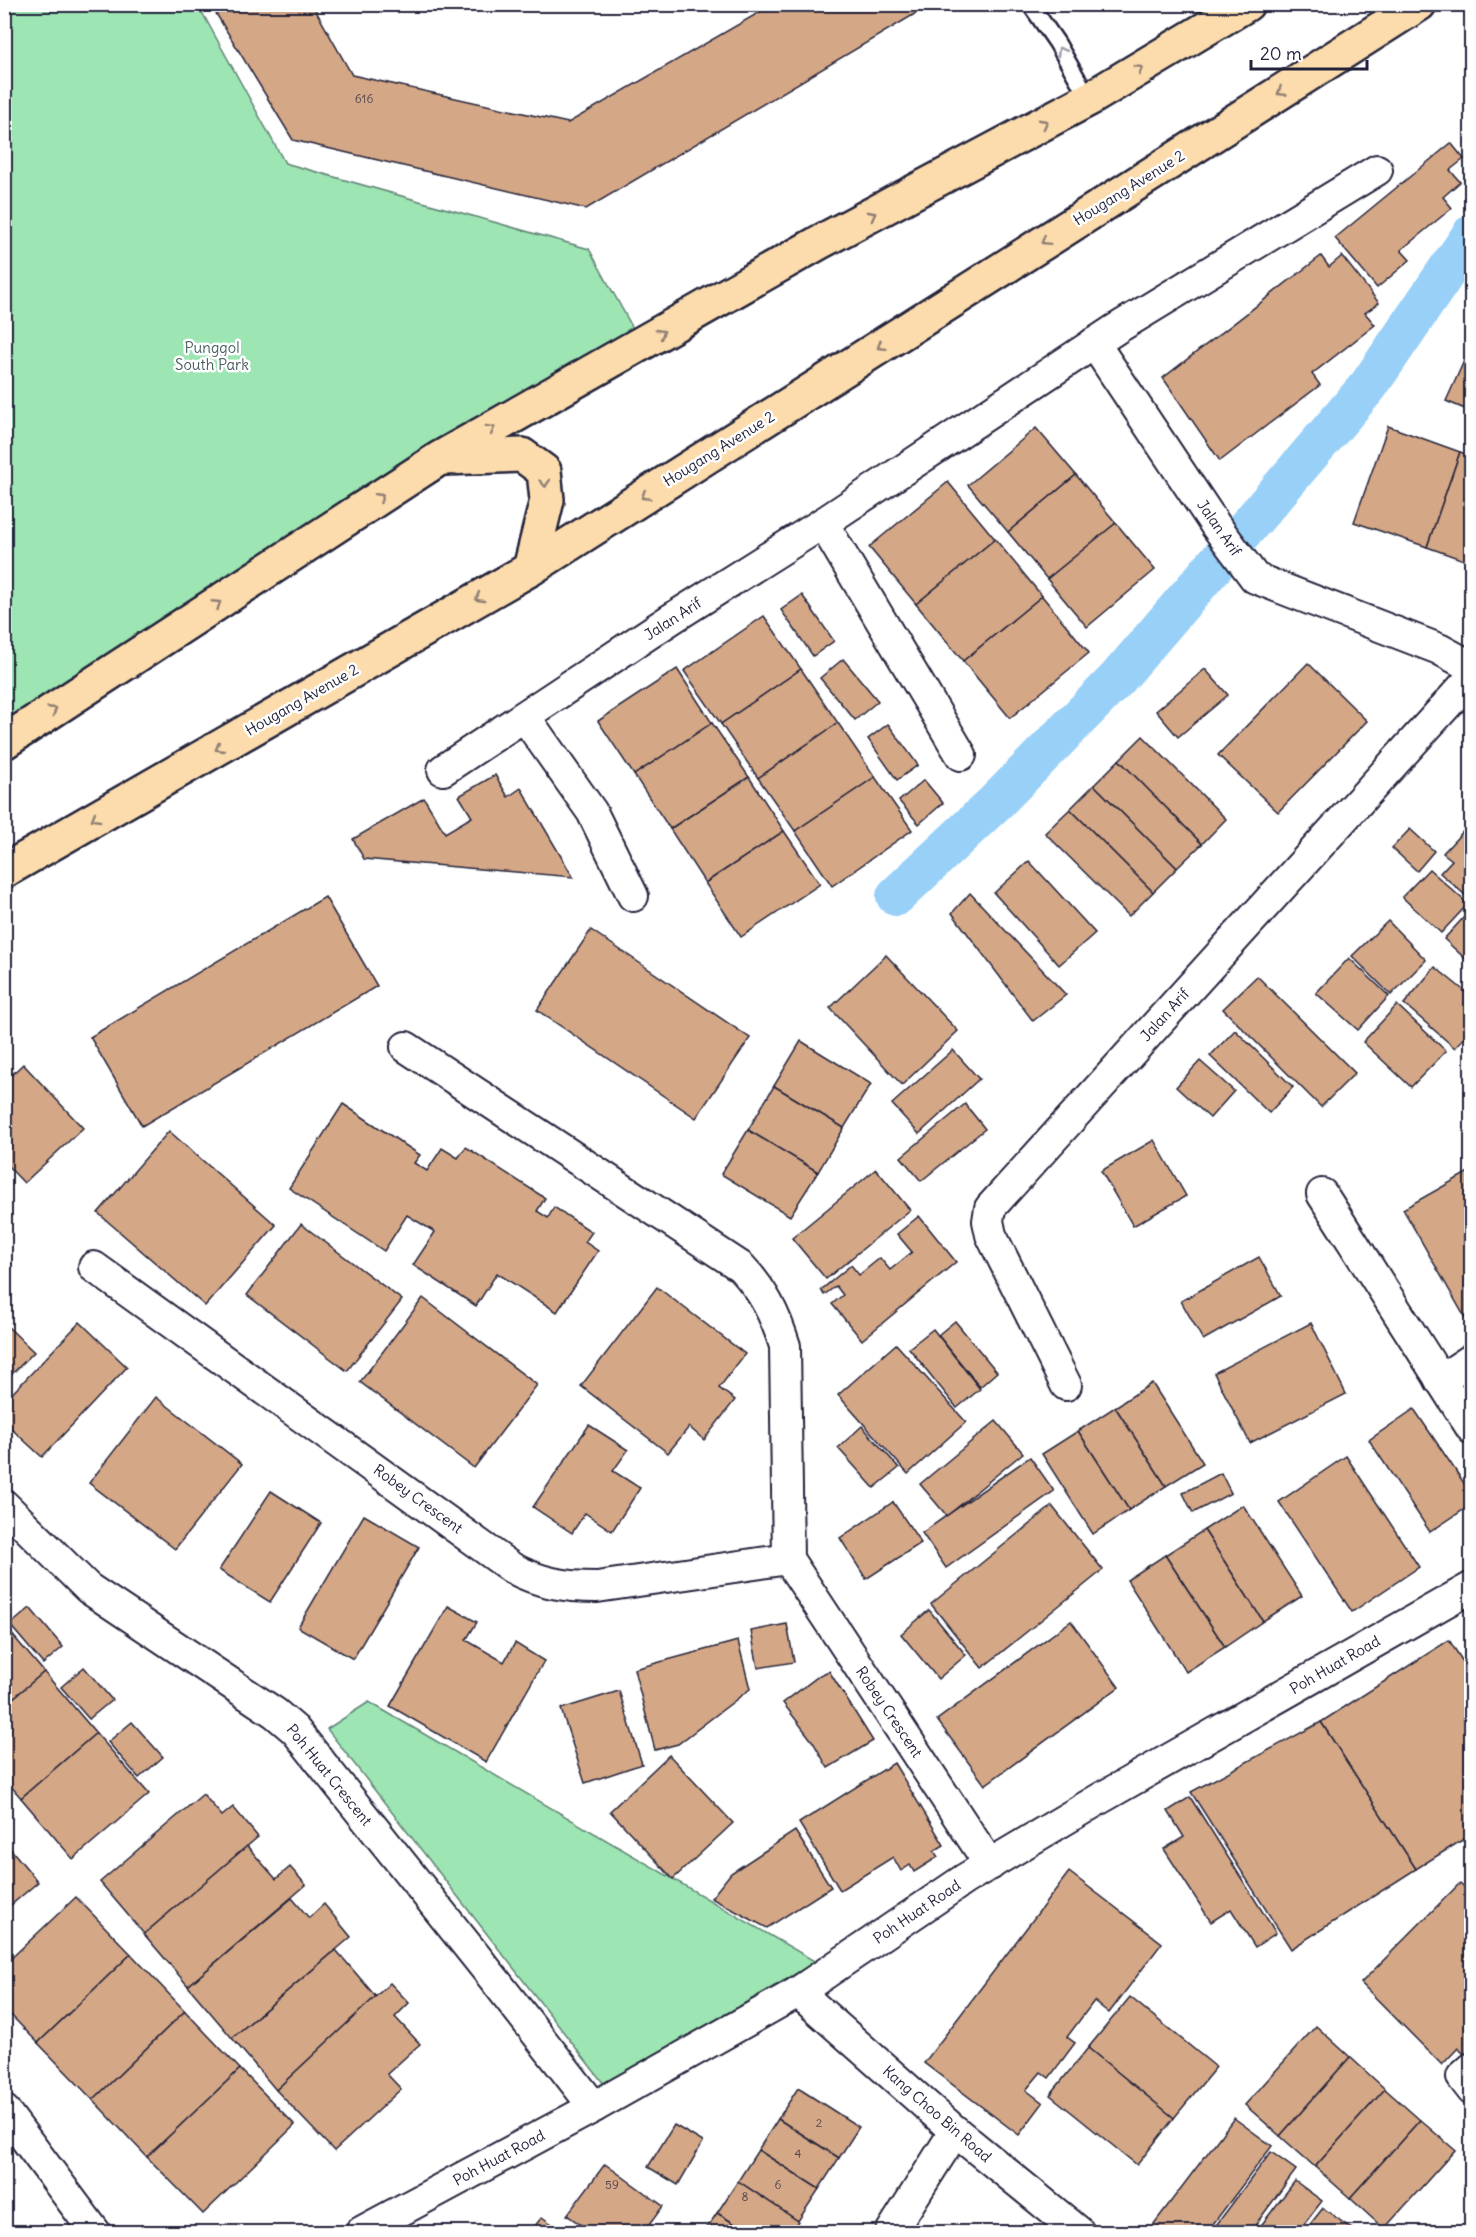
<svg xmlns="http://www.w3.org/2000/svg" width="1476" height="2237" viewBox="0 0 1476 2237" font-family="Delius,sans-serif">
  <rect width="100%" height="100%" fill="#fff"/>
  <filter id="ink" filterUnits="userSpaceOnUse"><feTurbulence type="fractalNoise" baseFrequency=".0167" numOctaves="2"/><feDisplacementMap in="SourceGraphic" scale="12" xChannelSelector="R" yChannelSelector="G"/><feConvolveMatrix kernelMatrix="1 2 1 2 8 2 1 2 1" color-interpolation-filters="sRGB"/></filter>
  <g filter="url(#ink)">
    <g fill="#9de5b2" stroke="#608476" stroke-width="1.5">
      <path d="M 4,5 L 198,5 L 285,163 L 589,249 L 641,343 L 5,721 Z"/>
      <path d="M 369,1702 L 816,1962 L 604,2084 L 327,1729 Z"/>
    </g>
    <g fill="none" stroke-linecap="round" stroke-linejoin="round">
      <path stroke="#99d0f8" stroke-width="40" d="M 896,896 L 996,802 L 1117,679 L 1369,385 L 1472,234"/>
    </g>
    <g fill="#d4a786" stroke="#22223b" stroke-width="1.5">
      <path d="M 216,4 L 312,4 L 352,75 L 568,123 L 774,4 L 917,4 L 920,11 L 586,209 L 293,140 L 212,7 Z"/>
      <path d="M 1451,143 L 1464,159 L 1450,170 L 1460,182 L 1443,197 L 1452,208 L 1401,250 L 1410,260 L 1377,288 L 1335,238 Z"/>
      <path d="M 1321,256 L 1329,267 L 1342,256 L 1379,303 L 1365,313 L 1375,325 L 1312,374 L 1320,385 L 1220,461 L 1163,378 Z"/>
      <path d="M 1472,343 L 1472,412 L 1446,401 Z"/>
      <path d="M 1388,426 L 1460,452 L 1427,547 L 1354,522 Z"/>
      <path d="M 1036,428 L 1076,475 L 1008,532 L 968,485 Z"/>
      <path d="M 1460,452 L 1472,456 L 1472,563 L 1427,547 Z"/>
      <path d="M 1076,475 L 1116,523 L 1047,579 L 1008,532 Z"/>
      <path d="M 948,482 L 995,539 L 916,604 L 869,547 Z"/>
      <path d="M 1116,523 L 1155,570 L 1087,627 L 1047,579 Z"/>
      <path d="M 995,539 L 1042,596 L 963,661 L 916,604 Z"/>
      <path d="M 802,595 L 834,641 L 813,656 L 781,610 Z"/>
      <path d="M 1042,596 L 1089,653 L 1010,718 L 963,661 Z"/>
      <path d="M 764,616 L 801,669 L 721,724 L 684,671 Z"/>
      <path d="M 843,659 L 878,701 L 855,720 L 820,678 Z"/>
      <path d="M 1308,663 L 1367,721 L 1278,812 L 1218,755 Z"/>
      <path d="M 677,669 L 712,723 L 634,775 L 598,721 Z"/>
      <path d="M 801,669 L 838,723 L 758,778 L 721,724 Z"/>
      <path d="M 1205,669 L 1228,695 L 1178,737 L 1156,711 Z"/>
      <path d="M 712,723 L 749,777 L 670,829 L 634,775 Z"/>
      <path d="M 838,723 L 875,777 L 795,831 L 758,778 Z"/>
      <path d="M 888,724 L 918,765 L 897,780 L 868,739 Z"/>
      <path d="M 1143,736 L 1226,819 L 1202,844 L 1119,760 Z"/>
      <path d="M 1119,760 L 1202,844 L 1177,868 L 1094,785 Z"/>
      <path d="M 495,775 L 508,797 L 521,788 L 573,877 L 364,859 L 353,839 L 424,798 L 445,833 L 472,817 L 459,796 Z"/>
      <path d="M 749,777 L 784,831 L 705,883 L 670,829 Z"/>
      <path d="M 875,777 L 912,830 L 832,886 L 795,831 Z"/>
      <path d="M 924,780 L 943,803 L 919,824 L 899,801 Z"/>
      <path d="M 1094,785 L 1177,868 L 1153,892 L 1070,809 Z"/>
      <path d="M 1070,809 L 1153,892 L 1129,916 L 1045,833 Z"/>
      <path d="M 1470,824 L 1472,826 L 1472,901 L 1440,873 L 1452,860 L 1443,853 Z"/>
      <path d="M 1410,829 L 1434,851 L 1417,871 L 1392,848 Z"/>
      <path d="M 784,831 L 820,884 L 741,937 L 705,883 Z"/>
      <path d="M 1029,861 L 1095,933 L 1059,965 L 994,893 Z"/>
      <path d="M 1429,869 L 1468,904 L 1441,933 L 1402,897 Z"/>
      <path d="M 970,893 L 1066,995 L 1033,1021 L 952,913 Z"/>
      <path d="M 325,897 L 377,986 L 142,1126 L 90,1037 Z"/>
      <path d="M 1465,916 L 1472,921 L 1472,965 L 1444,939 Z"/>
      <path d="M 1388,921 L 1426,960 L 1391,995 L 1352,956 Z"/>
      <path d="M 591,930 L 750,1038 L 696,1118 L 537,1010 Z"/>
      <path d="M 886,955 L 958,1031 L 902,1085 L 830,1008 Z"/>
      <path d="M 1349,958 L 1389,996 L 1358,1030 L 1316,993 Z"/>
      <path d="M 1435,967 L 1472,997 L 1472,1029 L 1455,1048 L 1404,1004 Z"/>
      <path d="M 1257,976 L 1355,1073 L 1321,1107 L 1223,1009 Z"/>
      <path d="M 1397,1005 L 1446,1051 L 1411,1087 L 1363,1042 Z"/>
      <path d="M 1235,1030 L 1293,1087 L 1269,1113 L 1210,1056 Z"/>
      <path d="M 801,1041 L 871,1084 L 844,1128 L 774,1086 Z"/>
      <path d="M 953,1050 L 979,1079 L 919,1134 L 892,1104 Z"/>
      <path d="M 1200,1061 L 1234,1091 L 1210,1118 L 1176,1087 Z"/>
      <path d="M 23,1064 L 83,1128 L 24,1183 L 4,1162 L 4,1082 Z"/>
      <path d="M 774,1086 L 844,1128 L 818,1172 L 748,1130 Z"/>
      <path d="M 343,1104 L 420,1155 L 414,1163 L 427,1171 L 442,1148 L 458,1158 L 466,1147 L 545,1198 L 537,1211 L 548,1218 L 554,1207 L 592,1232 L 585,1242 L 598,1251 L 557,1312 L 497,1273 L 476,1306 L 413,1265 L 435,1232 L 407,1215 L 384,1251 L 289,1188 Z"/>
      <path d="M 965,1104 L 985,1129 L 921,1181 L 901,1157 Z"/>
      <path d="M 748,1130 L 818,1172 L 790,1216 L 721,1174 Z"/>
      <path d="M 169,1131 L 276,1225 L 205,1306 L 98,1213 Z"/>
      <path d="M 1154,1140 L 1186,1196 L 1133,1226 L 1101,1171 Z"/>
      <path d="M 876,1169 L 910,1210 L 826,1279 L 792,1238 Z"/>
      <path d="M 1472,1170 L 1472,1330 L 1403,1209 Z"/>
      <path d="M 919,1216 L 956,1262 L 862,1340 L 832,1304 L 843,1295 L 836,1286 L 824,1295 L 821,1290 L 851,1265 L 859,1275 L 880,1258 L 890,1270 L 912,1252 L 897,1234 Z"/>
      <path d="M 301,1224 L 402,1300 L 347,1371 L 247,1295 Z"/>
      <path d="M 1259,1257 L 1281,1296 L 1203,1340 L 1181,1301 Z"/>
      <path d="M 657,1287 L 745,1354 L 719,1388 L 735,1400 L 704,1440 L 689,1427 L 668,1453 L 581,1386 Z"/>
      <path d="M 423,1298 L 537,1385 L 474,1468 L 360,1382 Z"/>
      <path d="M 955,1321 L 997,1372 L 980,1387 L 938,1335 Z"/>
      <path d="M 80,1322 L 127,1367 L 42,1457 L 4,1422 L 4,1402 Z"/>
      <path d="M 4,1323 L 34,1352 L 4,1382 Z"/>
      <path d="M 1311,1323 L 1346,1394 L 1250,1443 L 1214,1373 Z"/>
      <path d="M 933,1329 L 980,1389 L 957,1408 L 909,1348 Z"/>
      <path d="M 896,1344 L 966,1422 L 908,1474 L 838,1395 Z"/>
      <path d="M 1152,1383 L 1203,1463 L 1166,1486 L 1115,1407 Z"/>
      <path d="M 156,1397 L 242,1464 L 175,1549 L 89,1483 Z"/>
      <path d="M 1115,1407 L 1166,1486 L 1129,1510 L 1078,1431 Z"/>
      <path d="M 1414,1409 L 1472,1495 L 1472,1504 L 1430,1532 L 1369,1440 Z"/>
      <path d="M 996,1421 L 1023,1453 L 947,1516 L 920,1484 Z"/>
      <path d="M 589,1425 L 628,1450 L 613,1471 L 640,1488 L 612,1531 L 585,1513 L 572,1533 L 533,1507 Z"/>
      <path d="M 862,1426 L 899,1468 L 874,1488 L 838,1448 Z"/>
      <path d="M 1078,1431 L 1129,1510 L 1093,1534 L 1042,1454 Z"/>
      <path d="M 1346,1456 L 1419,1567 L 1352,1612 L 1279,1502 Z"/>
      <path d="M 1030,1457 L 1054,1491 L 946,1568 L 922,1533 Z"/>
      <path d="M 1221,1473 L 1231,1493 L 1193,1513 L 1183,1493 Z"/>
      <path d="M 271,1491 L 321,1523 L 270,1602 L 219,1570 Z"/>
      <path d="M 893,1502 L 921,1543 L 866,1579 L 840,1538 Z"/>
      <path d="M 1243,1505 L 1302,1596 L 1263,1621 L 1204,1530 Z"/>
      <path d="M 1052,1506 L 1103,1570 L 982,1668 L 931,1604 Z"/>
      <path d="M 364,1515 L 419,1547 L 353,1659 L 298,1627 Z"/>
      <path d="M 1204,1530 L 1263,1621 L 1225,1647 L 1165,1555 Z"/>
      <path d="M 1165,1555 L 1225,1647 L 1186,1672 L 1127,1580 Z"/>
      <path d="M 448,1606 L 477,1622 L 466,1640 L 504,1662 L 515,1643 L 544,1661 L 486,1762 L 390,1706 Z"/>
      <path d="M 30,1608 L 63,1647 L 43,1664 L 10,1625 Z"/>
      <path d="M 929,1610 L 966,1655 L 938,1679 L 901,1634 Z"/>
      <path d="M 1071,1621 L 1119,1687 L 985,1785 L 937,1720 Z"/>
      <path d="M 787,1624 L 794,1662 L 758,1668 L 751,1631 Z"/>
      <path d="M 4,1625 L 44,1672 L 4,1706 Z"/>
      <path d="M 1449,1640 L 1472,1676 L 1472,1834 L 1416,1869 L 1321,1722 Z"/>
      <path d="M 738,1641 L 750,1689 L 678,1744 L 655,1750 L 634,1669 Z"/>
      <path d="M 84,1667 L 112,1700 L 89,1719 L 61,1687 Z"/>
      <path d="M 829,1671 L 873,1741 L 828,1768 L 813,1742 L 783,1703 L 820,1675 Z"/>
      <path d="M 44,1672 L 96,1733 L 21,1798 L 4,1778 L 4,1706 Z"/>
      <path d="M 619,1691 L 642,1764 L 585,1783 L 561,1709 Z"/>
      <path d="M 132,1722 L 163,1757 L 139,1778 L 108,1742 Z"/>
      <path d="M 1321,1722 L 1416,1869 L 1291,1949 L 1191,1792 Z"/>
      <path d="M 96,1733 L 149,1794 L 73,1859 L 21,1798 Z"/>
      <path d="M 669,1755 L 733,1823 L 673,1879 L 610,1811 Z"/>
      <path d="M 894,1763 L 944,1845 L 934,1851 L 938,1857 L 914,1872 L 910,1865 L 901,1871 L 893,1857 L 840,1890 L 799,1823 Z"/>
      <path d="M 203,1794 L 222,1816 L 233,1807 L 258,1837 L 144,1934 L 100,1882 Z"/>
      <path d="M 1190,1797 L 1276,1933 L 1255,1947 L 1231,1909 L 1211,1922 L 1164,1849 L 1184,1837 L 1168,1811 Z"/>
      <path d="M 795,1831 L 831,1887 L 767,1928 L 711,1898 L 731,1873 Z"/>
      <path d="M 4,1841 L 38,1882 L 4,1911 Z"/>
      <path d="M 247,1846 L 276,1879 L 290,1867 L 306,1885 L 188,1986 L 144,1934 Z"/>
      <path d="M 1069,1872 L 1162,1943 L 1109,2013 L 1094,2001 L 1067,2037 L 1075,2043 L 1049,2078 L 1041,2072 L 1026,2090 L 1043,2103 L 1019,2135 L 924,2063 Z"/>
      <path d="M 1460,1883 L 1472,1894 L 1472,2062 L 1458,2048 L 1442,2065 L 1361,1983 Z"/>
      <path d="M 76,1897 L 131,1954 L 38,2043 L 4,2008 L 4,1965 Z"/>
      <path d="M 292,1898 L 309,1918 L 324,1904 L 351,1937 L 232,2038 L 188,1986 Z"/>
      <path d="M 336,1950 L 376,1997 L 276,2090 L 232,2038 Z"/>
      <path d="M 131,1954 L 185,2011 L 93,2100 L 38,2043 Z"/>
      <path d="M 390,1983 L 409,2003 L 395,2017 L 420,2044 L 387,2074 L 401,2089 L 334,2151 L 276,2090 Z"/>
      <path d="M 1130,1997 L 1216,2067 L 1174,2118 L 1088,2048 Z"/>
      <path d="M 185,2011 L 240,2069 L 147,2157 L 93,2100 Z"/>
      <path d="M 1316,2026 L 1350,2057 L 1280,2136 L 1245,2105 Z"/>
      <path d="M 1088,2048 L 1174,2118 L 1137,2165 L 1050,2095 Z"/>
      <path d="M 1350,2057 L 1385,2089 L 1315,2167 L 1280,2136 Z"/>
      <path d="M 240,2069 L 295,2125 L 203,2214 L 147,2157 Z"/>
      <path d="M 798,2088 L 859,2127 L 839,2158 L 778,2119 Z"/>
      <path d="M 1385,2089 L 1420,2120 L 1350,2198 L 1315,2167 Z"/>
      <path d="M 1234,2118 L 1272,2146 L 1207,2232 L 1155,2232 L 1150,2229 Z"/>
      <path d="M 778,2119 L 839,2158 L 819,2189 L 758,2150 Z"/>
      <path d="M 1420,2120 L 1455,2150 L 1384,2229 L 1350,2198 Z"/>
      <path d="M 674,2125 L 703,2142 L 678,2185 L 648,2167 Z"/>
      <path d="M 758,2150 L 819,2189 L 798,2221 L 738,2181 Z"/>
      <path d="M 1271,2152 L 1296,2170 L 1250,2232 L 1211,2232 Z"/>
      <path d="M 605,2164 L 663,2206 L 644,2232 L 591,2232 L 567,2215 Z"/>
      <path d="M 738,2181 L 798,2221 L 791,2232 L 748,2232 L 717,2213 Z"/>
      <path d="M 1295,2181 L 1322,2201 L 1298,2232 L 1256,2232 Z"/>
      <path d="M 1323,2208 L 1356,2232 L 1304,2232 Z"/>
      <path d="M 717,2213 L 748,2232 L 704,2232 Z"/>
      <path d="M 542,2217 L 563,2232 L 530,2232 Z"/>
    </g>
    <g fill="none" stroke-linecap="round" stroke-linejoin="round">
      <g stroke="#22223b" stroke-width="20">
        <path id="service" d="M 1030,4 L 1057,43 L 1089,99"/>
      </g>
      <g stroke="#22223b" stroke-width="34">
        <g id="minor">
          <path d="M 1094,343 L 1216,526 L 1255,578 L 1439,649 L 1472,667"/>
          <path d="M 823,523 L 961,755"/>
          <path d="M 525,717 L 592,812 L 633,896"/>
          <path d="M 443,770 L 671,619 L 823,523 L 1116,329 L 1377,170"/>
          <path d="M 406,1047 L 741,1267 C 764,1291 775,1315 785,1346 L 788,1559 L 990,1865"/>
          <path d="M 1322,1194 L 1472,1429"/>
          <path d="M 94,1267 L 512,1568 C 540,1583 565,1587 597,1587 L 788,1559"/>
          <path d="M 1440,1380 L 1472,1359"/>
          <path d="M 1066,1385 L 991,1235 L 988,1221 L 990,1208 L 1472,677"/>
          <path d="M 4,1505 L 88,1588 L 275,1713 L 295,1730 L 494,1979 L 594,2107"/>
          <path d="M 798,1992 L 955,2131 L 1079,2232"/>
          <path d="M 1472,2068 L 1462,2077 L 1472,2090"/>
          <path d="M 4,2110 L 95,2232"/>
          <path d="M 361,2232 L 594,2107 L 798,1992 L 965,1879 L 1101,1798 L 1472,1587"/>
          <path d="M 891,2232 L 955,2131"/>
        </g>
      </g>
      <g stroke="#22223b" stroke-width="38">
        <g id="trunk">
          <path d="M 445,458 L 522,455 L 544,471 L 547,500 L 530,569"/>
          <path d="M 4,742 L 440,458 L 820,242 L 1089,99 L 1247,4"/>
          <path d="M 4,871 L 530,569 L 1419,4"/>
        </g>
      </g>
      <use href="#service" stroke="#fff" stroke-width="15"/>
      <use href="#minor" stroke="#fff" stroke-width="30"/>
      <use href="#trunk" stroke="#fcdcac" stroke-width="33"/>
    </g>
    <defs><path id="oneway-chevron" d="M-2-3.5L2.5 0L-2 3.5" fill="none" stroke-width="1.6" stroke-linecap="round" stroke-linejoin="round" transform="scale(1.5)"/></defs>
    <use stroke="#9c9ca7" href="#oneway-chevron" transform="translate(1061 51) rotate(-120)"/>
    <g stroke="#8f7f74">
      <use href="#oneway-chevron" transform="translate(1139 69) rotate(-31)"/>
      <use href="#oneway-chevron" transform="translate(1281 92) rotate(148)"/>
      <use href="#oneway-chevron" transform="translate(1044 123) rotate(-28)"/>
      <use href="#oneway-chevron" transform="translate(872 215) rotate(-28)"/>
      <use href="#oneway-chevron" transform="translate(1045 241) rotate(148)"/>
      <use href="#oneway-chevron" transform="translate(661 333) rotate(-30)"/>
      <use href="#oneway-chevron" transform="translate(881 346) rotate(148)"/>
      <use href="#oneway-chevron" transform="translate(491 429) rotate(-30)"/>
      <use href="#oneway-chevron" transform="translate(545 483) rotate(85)"/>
      <use href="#oneway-chevron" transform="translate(645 496) rotate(148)"/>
      <use href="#oneway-chevron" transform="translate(380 497) rotate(-33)"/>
      <use href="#oneway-chevron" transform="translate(479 598) rotate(150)"/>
      <use href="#oneway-chevron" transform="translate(217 604) rotate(-33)"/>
      <use href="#oneway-chevron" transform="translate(53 710) rotate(-33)"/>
      <use href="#oneway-chevron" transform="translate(219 748) rotate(150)"/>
      <use href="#oneway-chevron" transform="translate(95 818) rotate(150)"/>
    </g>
  </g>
  <g text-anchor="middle" stroke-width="5" stroke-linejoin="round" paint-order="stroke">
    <g font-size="12" fill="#4e434e">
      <text x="364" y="103">616</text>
      <text x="819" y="2127">2</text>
      <text x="798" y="2158">4</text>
      <text x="612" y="2189">59</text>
      <text x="778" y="2189">6</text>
      <text x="745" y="2201">8</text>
    </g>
    <g font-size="15" fill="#22223b" stroke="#fff">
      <text transform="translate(1129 188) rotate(-32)" y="5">Hougang Avenue 2</text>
      <text transform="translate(719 449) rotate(-32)" y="5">Hougang Avenue 2</text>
      <text transform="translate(1219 528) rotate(55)" y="5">Jalan Arif</text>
      <text transform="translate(673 619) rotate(-33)" y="5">Jalan Arif</text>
      <text transform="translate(302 700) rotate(-30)" y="5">Hougang Avenue 2</text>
      <text transform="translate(1165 1015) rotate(-48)" y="5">Jalan Arif</text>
      <text transform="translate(418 1499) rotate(36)" y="5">Robey Crescent</text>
      <text transform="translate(1335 1665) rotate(-30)" y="5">Poh Huat Road</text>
      <text transform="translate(889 1712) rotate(56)" y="5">Robey Crescent</text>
      <text transform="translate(329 1775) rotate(51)" y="5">Poh Huat Crescent</text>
      <text transform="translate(917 1912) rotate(-34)" y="5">Poh Huat Road</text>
      <text transform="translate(937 2114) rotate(41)" y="5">Kang Choo Bin Road</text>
      <text transform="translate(499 2158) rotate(-28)" y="5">Poh Huat Road</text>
    </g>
    <g font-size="15" fill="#475c5f" stroke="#fff">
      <text x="212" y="353">Punggol<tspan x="212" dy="17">South Park</tspan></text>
    </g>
  </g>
  <rect width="1476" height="2237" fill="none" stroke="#fff" stroke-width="24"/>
  <rect x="12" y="12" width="1452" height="2213" fill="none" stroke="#22223b" stroke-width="2" filter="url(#ink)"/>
  <path d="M1251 60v9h116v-9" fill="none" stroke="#22223b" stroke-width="3"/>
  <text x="1260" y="60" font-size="18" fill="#22223b" stroke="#ffffff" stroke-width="4.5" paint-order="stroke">20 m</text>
</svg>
